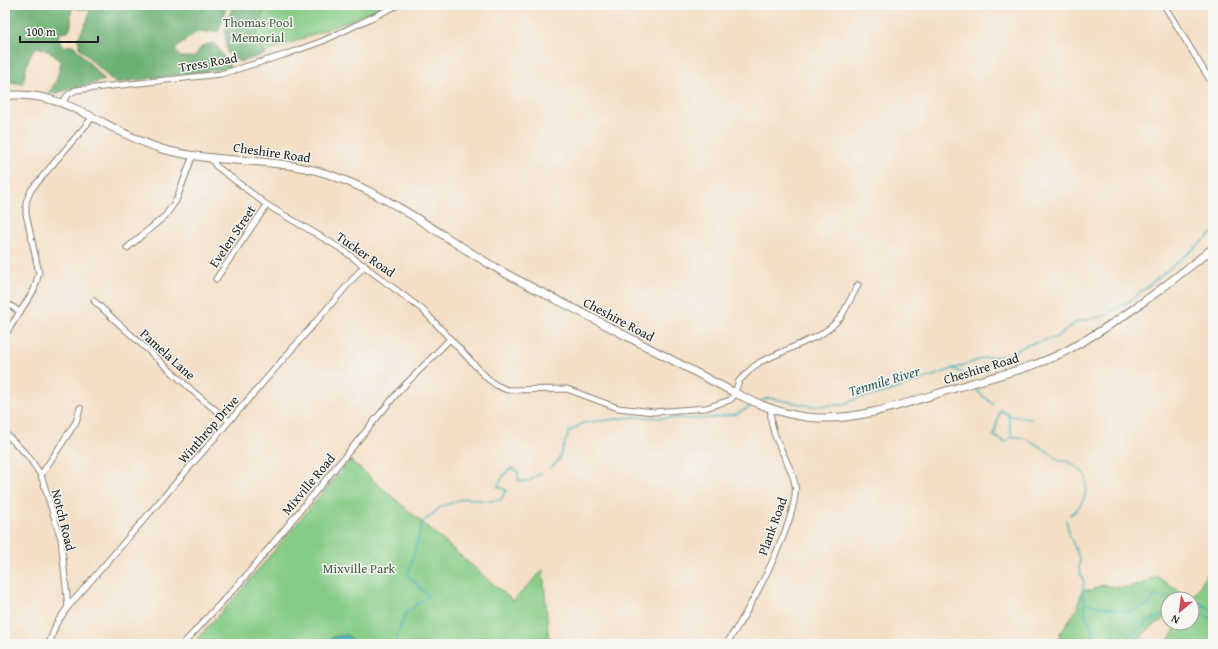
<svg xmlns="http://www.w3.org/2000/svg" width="1218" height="649" viewBox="0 0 1218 649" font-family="'Gentium Book Plus',serif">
  <rect width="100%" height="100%" fill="#f6f6f2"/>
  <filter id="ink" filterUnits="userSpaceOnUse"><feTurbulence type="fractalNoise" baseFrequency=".025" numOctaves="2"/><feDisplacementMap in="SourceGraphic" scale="8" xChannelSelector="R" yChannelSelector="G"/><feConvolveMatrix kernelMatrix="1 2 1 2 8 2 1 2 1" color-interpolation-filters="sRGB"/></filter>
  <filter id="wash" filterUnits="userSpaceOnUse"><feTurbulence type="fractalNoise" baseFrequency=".012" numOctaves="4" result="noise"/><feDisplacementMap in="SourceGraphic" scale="16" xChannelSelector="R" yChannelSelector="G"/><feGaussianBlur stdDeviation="0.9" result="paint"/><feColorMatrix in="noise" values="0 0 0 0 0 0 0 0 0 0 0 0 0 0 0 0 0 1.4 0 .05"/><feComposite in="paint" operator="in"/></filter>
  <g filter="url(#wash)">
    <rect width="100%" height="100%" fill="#f4dfc6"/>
    <g fill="#86cc86" stroke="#517451">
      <path d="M 237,5 L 385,5 L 352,20 L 242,61 Z"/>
      <path d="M 350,460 L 513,601 L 543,570 L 549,644 L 192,644 L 237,595 Z"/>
      <path d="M 1211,566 L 1213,568 L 1213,644 L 1166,644 L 1179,623 L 1192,623 L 1192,600 Z"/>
      <path d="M 1156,576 L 1180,592 L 1180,598 L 1168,599 C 1168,623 1163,617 1149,629 C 1144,633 1140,639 1135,644 L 1059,644 L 1060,633 L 1077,609 L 1082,590 L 1091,590 L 1102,585 L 1122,588 L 1139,585 Z"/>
    </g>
    <g fill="#6cb073" stroke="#446648">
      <path d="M 5,5 L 166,5 L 169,7 L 172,5 L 227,5 L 219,31 L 195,33 L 175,49 L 180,57 L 194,57 L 202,46 L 214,43 L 231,68 L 115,83 L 80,49 L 78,38 L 87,21 L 90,10 L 72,8 C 69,16 74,24 68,32 L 59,33 L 58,39 L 64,47 L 73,45 L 105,80 L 56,93 L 49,93 L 56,81 L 61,62 L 50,52 L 38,47 C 26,53 27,72 22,84 L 5,81 Z"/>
      <path d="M 233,5 L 266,5 C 258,26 253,34 265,54 L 240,62 L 227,53 L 225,30 Z"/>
    </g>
    <path fill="#3fb0b6" stroke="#2e6669" d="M 347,635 L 357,644 L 326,644 L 333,637 Z"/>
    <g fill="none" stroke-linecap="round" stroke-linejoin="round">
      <g stroke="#3fb0b6" stroke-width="1.5">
        <path d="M 953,368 L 965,375"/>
        <path d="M 976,386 L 978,392 L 993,404"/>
        <path d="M 760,401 L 769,398 L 810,406 L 842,405 L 858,398 L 884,393 L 984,358 L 1005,356 L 1027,345 L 1057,337 L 1076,322 L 1104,316 L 1131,300 L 1213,233"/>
        <path d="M 1000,410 L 994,436 L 1005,442 C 1007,441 1010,437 1013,437 C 1027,435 1050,453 1060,461 C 1071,459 1079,469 1086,476 C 1088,492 1084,506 1070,515"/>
        <path d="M 1000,410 L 1011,416 L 1031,419"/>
        <path d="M 1008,415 L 1012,437"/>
        <path d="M 550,468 L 558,461 L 569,432 L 583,423 L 634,417 L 703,419 L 737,414 L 753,405"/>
        <path d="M 1066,520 L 1070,537 L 1080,559 L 1079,570 L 1084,582 L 1083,590 L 1086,615 L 1097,644"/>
        <path d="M 1192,602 L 1200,603 L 1213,611"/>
        <path d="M 1084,603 L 1127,612 L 1149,605 L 1154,596 L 1184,599"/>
        <path d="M 1192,613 L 1200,613 L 1213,619"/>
        <path d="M 401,644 L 396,638 L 406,613 L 428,596 L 408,575 L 422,523 L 442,506 L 466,498 L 486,501 L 501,500 L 506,490 L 498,487 C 501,480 504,471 513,468 L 518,472 L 518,480 C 528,484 533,479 541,473"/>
        <path d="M 1120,644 L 1147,622 L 1168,613"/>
      </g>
    </g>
  </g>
  <g filter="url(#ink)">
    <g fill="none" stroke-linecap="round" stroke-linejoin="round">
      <g stroke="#887e71" stroke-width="7">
        <g id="minor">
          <path d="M 1164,5 L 1213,85"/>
          <path d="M 62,102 L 69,94 L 76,90 L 221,74 L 284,55 L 323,41 L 398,5"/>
          <path d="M 210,157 L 216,166 L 267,205 L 340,248 L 423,310 L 487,378 L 496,385 L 507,390 L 567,389 L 618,408 L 654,412 L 706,408 L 730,400 L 733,397 L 739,381 L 752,368 L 760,362 L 820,335 L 831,327 L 841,317 L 858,285"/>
          <path d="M 127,248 L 165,216 L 176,201 L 193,155"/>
          <path d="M 216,279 L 267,205"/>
          <path d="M 94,301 L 196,394 L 229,421"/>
          <path d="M 5,302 L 20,312"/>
          <path d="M 5,335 L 34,290 L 39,273 L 26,214 L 26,202 L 31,190 L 93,117"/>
          <path d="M 5,433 L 28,456 L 41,475 L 61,539 L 68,607 L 56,624 L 49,644"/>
          <path d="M 41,475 L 76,422 L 80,408"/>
          <path d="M 68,607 L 365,265"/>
          <path d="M 183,644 L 245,577 L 399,391 L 450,339"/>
          <path d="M 726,644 C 747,616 800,517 795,484 C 790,459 768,436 771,409"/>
        </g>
      </g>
      <g stroke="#887e71" stroke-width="9">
        <path id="major" d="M 5,96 C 65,88 108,133 162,149 C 219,165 280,156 336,177 C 394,198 444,238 496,268 C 522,283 549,296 575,309 C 628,337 682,365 735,393 C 762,406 788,417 819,418 C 866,420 920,398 966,385 C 998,375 1033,368 1064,352 C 1117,324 1166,286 1213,248"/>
      </g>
      <use href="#minor" stroke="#fff" stroke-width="5"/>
      <use href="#major" stroke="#fff" stroke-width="7"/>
    </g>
  </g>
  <g text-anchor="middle" stroke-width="3" stroke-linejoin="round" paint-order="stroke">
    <g font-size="13" fill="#415a41" stroke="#f6f6f2">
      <text x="258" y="27">Thomas Pool<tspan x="258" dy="15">Memorial</tspan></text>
      <text x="359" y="573">Mixville Park</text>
    </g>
    <g font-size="13" fill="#1c1c1c" stroke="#f6f6f2">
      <text transform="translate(208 62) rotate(-10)" y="5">Tress Road</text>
      <text transform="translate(272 152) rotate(8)" y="5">Cheshire Road</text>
      <text transform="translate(232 236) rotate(-56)" y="5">Evelen Street</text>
      <text transform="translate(366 254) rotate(35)" y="5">Tucker Road</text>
      <text transform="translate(619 319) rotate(28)" y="5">Cheshire Road</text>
      <text transform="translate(168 354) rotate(42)" y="5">Pamela Lane</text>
      <text transform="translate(981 368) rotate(-17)" y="5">Cheshire Road</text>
      <text transform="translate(208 429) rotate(-49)" y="5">Winthrop Drive</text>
      <text transform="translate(308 484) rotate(-50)" y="5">Mixville Road</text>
      <text transform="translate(64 520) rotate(76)" y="5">Notch Road</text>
      <text transform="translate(772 526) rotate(-70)" y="5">Plank Road</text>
    </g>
    <g font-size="14" font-style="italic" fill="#2c5f61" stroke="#f6f6f2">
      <text transform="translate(884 381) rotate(-17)" y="5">Tenmile River</text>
    </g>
  </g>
  <rect width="1218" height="649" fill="none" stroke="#f6f6f2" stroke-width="20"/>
  <g transform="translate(1180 611) rotate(209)"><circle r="19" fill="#f6f6f2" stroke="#9f9f9c"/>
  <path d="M0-3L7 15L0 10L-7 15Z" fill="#d1495b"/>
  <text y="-6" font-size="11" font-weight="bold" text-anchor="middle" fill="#1c1c1c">N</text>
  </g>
  <path d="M20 36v6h78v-6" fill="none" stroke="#1c1c1c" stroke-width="2"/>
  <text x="26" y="36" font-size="12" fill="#1c1c1c" stroke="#f6f6f2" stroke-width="3" paint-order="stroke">100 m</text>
</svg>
